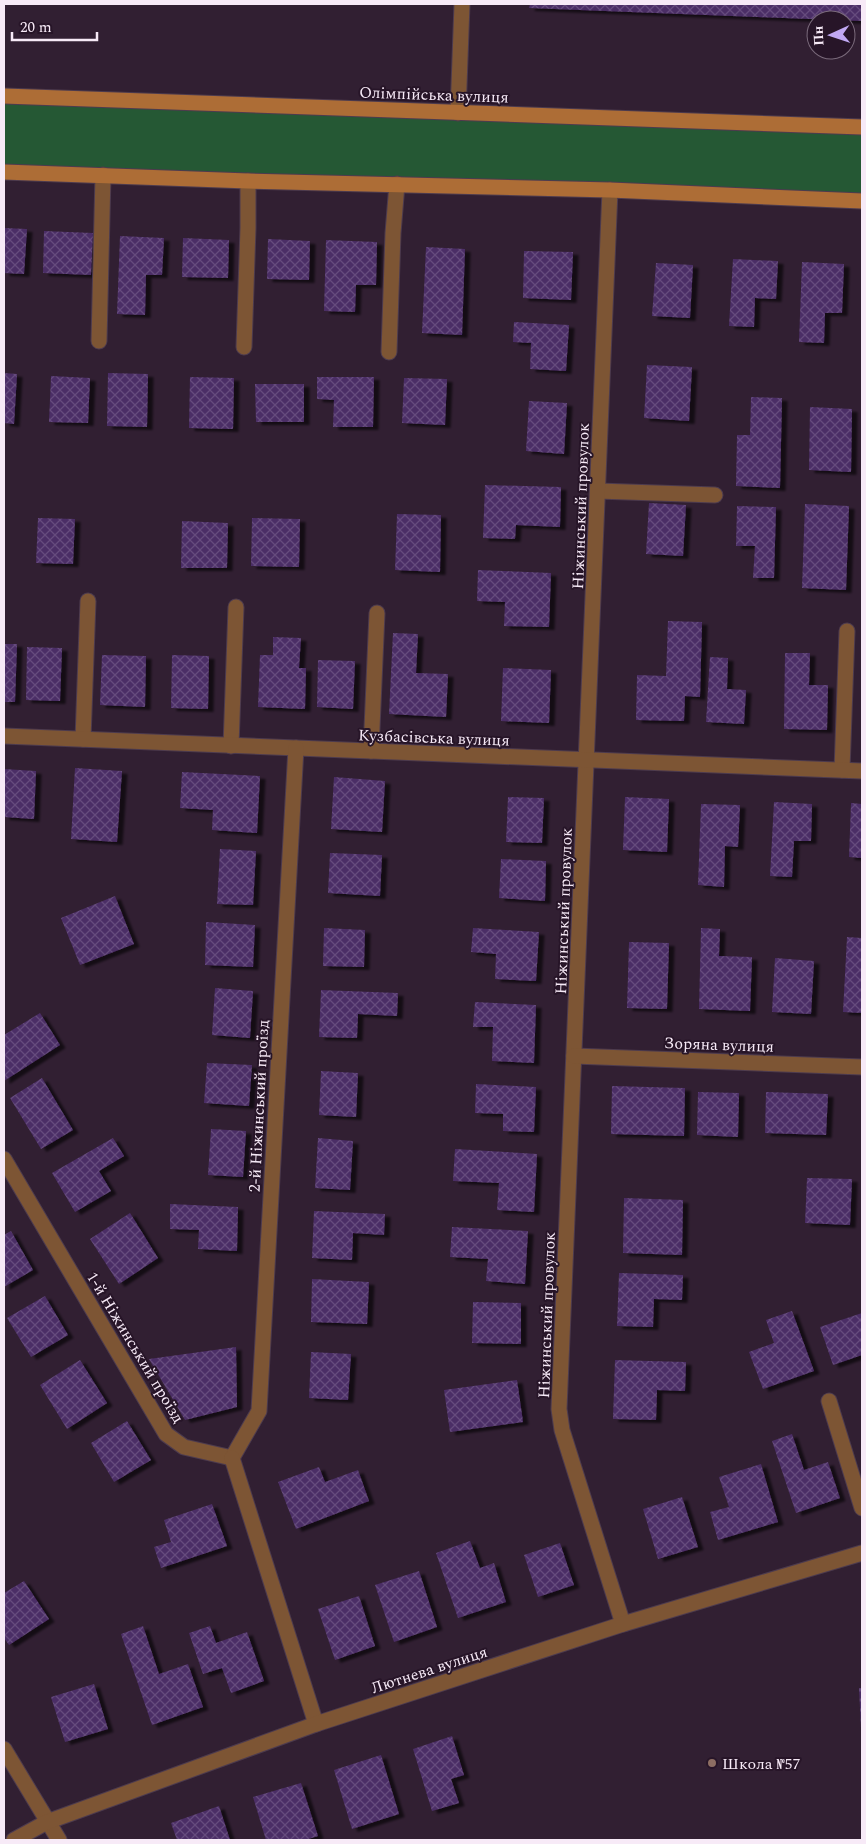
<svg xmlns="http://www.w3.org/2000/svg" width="866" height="1844" viewBox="0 0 866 1844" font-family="Spectral,serif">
  <defs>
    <pattern id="building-cross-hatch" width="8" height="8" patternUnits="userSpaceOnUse" patternTransform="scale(1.25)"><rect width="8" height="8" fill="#4b2d66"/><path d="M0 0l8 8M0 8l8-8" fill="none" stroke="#664c7d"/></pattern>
    <filter id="shadow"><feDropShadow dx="5.5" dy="3" stdDeviation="1" flood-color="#0009"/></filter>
  </defs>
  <rect width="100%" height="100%" fill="#311f32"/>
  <path fill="#255834" d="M 4,97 L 862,127 L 862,202 L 4,171 Z"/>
  <g fill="url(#building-cross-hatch)" filter="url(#shadow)">
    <path d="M 530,4 L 862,4 L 862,21 L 529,8 Z"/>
    <path d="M 4,228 L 27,229 L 24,274 L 4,273 Z"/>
    <path d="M 44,231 L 93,233 L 91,275 L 43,273 Z"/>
    <path d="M 120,236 L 164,238 L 162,275 L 146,275 L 145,315 L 117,314 Z"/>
    <path d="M 183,238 L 229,240 L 228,278 L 182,277 Z"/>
    <path d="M 268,239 L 310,241 L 309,280 L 267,279 Z"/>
    <path d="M 326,240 L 377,242 L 376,285 L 356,285 L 355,312 L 324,311 Z"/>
    <path d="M 426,247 L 465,249 L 462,335 L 422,333 Z"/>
    <path d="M 524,251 L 573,252 L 571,300 L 523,298 Z"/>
    <path d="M 733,259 L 778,261 L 776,299 L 755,298 L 754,327 L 729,326 Z"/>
    <path d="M 802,262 L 844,264 L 842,313 L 825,313 L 824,343 L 799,342 Z"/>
    <path d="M 656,263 L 693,265 L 690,318 L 652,316 Z"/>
    <path d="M 514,322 L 569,325 L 566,371 L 530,369 L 531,343 L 513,342 Z"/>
    <path d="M 647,365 L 692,367 L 689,421 L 644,418 Z"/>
    <path d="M 4,373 L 17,374 L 14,424 L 4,423 Z"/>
    <path d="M 108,373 L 148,374 L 147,427 L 107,426 Z"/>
    <path d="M 51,376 L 90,378 L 88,423 L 49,422 Z"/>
    <path d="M 190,377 L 234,378 L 233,429 L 189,428 Z"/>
    <path d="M 317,377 L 374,377 L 373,427 L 333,427 L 334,400 L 317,399 Z"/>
    <path d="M 404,378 L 447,379 L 445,425 L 402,423 Z"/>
    <path d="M 255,384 L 304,384 L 304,422 L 256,422 Z"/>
    <path d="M 751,397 L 782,398 L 780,488 L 736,486 L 737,435 L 750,435 Z"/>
    <path d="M 529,401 L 567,403 L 564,454 L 526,451 Z"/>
    <path d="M 810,407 L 852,409 L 851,472 L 809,470 Z"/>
    <path d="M 485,485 L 561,487 L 560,527 L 516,525 L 515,539 L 483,538 Z"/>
    <path d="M 649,503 L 686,505 L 683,556 L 646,554 Z"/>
    <path d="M 805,504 L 849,506 L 846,590 L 802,588 Z"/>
    <path d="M 737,506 L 776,507 L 774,578 L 753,578 L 755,546 L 736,546 Z"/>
    <path d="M 397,514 L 441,515 L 440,572 L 395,570 Z"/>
    <path d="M 38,518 L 75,519 L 73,564 L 36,563 Z"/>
    <path d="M 252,518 L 300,519 L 299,567 L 251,566 Z"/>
    <path d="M 182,521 L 228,523 L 227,568 L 181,568 Z"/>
    <path d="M 478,570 L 551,573 L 549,627 L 504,626 L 505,602 L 477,601 Z"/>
    <path d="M 668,621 L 702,622 L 700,697 L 685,696 L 684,721 L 636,720 L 637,675 L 666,676 Z"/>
    <path d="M 393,633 L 418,634 L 416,673 L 448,674 L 446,717 L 389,714 Z"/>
    <path d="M 273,637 L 301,638 L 299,668 L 306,668 L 305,709 L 258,707 L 260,655 L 273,655 Z"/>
    <path d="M 4,644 L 17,644 L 15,702 L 4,702 Z"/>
    <path d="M 27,647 L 62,648 L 60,701 L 26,700 Z"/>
    <path d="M 785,653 L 810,653 L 809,685 L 828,685 L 827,730 L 784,729 Z"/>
    <path d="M 102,655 L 146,656 L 145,707 L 100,705 Z"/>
    <path d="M 172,655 L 209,656 L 208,709 L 171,708 Z"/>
    <path d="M 710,657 L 728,658 L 727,689 L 746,690 L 744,724 L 706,722 Z"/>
    <path d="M 318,660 L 355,661 L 353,709 L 317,707 Z"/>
    <path d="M 503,668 L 551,670 L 549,723 L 501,721 Z"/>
    <path d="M 75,768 L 122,771 L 117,842 L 71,839 Z"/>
    <path d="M 4,769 L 36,771 L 34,819 L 4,817 Z"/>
    <path d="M 182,772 L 260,776 L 257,833 L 212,830 L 213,810 L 180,808 Z"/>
    <path d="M 334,777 L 385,781 L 382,832 L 331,829 Z"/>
    <path d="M 508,797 L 544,798 L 542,843 L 506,842 Z"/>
    <path d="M 625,797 L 669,799 L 667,852 L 623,850 Z"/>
    <path d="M 774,802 L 812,804 L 811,841 L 794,841 L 792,877 L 770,876 Z"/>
    <path d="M 851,803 L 862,804 L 862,858 L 849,857 Z"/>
    <path d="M 701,804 L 740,805 L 738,847 L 725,846 L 724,887 L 698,885 Z"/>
    <path d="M 220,849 L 256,851 L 253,905 L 217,904 Z"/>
    <path d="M 330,853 L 382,855 L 380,896 L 328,893 Z"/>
    <path d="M 501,859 L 546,861 L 545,901 L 499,898 Z"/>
    <path d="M 115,896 L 134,944 L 80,965 L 61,918 Z"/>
    <path d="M 206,922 L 255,925 L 253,967 L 205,965 Z"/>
    <path d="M 324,928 L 365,930 L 364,967 L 323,966 Z"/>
    <path d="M 473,928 L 539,932 L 536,981 L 495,979 L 496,954 L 471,952 Z"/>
    <path d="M 701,928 L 720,929 L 719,956 L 752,957 L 750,1011 L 699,1009 Z"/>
    <path d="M 847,937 L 862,938 L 862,1013 L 843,1012 Z"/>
    <path d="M 629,942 L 669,943 L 667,1009 L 627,1008 Z"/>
    <path d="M 775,958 L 814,961 L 811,1014 L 772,1012 Z"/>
    <path d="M 215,988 L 253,991 L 250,1038 L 212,1035 Z"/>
    <path d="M 321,990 L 398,993 L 397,1016 L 358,1014 L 357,1038 L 319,1037 Z"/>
    <path d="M 475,1002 L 536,1005 L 534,1063 L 492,1061 L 493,1027 L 473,1027 Z"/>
    <path d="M 40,1013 L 60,1045 L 4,1081 L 4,1035 Z"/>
    <path d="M 207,1063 L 252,1065 L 249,1106 L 204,1103 Z"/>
    <path d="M 321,1071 L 358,1073 L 356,1117 L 319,1115 Z"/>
    <path d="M 42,1078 L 73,1130 L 41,1149 L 10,1098 Z"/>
    <path d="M 476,1084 L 536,1087 L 534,1132 L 503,1131 L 503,1114 L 475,1113 Z"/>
    <path d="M 612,1086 L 685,1088 L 684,1136 L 611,1134 Z"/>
    <path d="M 698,1092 L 739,1093 L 738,1137 L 697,1135 Z"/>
    <path d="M 766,1092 L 828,1094 L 826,1135 L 765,1133 Z"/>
    <path d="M 211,1129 L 246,1131 L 243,1177 L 208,1175 Z"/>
    <path d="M 113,1138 L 124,1156 L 99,1171 L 111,1191 L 75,1212 L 52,1173 Z"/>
    <path d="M 318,1138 L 353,1141 L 350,1190 L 315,1188 Z"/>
    <path d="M 455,1149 L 537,1154 L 534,1212 L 497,1210 L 499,1183 L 453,1181 Z"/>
    <path d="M 807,1178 L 852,1179 L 850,1225 L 805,1223 Z"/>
    <path d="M 624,1198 L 683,1200 L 682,1255 L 623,1253 Z"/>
    <path d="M 170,1204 L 238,1207 L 237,1251 L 198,1249 L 199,1230 L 170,1229 Z"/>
    <path d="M 314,1211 L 385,1214 L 384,1235 L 353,1233 L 352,1260 L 312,1258 Z"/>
    <path d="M 130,1213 L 158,1258 L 119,1284 L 90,1239 Z"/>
    <path d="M 452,1227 L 528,1231 L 525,1284 L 486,1281 L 488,1259 L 450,1257 Z"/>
    <path d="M 11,1231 L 33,1270 L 4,1287 L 4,1235 Z"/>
    <path d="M 619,1273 L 683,1275 L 682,1300 L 654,1299 L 653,1327 L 617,1326 Z"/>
    <path d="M 312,1279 L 369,1282 L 367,1324 L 311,1322 Z"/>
    <path d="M 45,1296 L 68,1335 L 31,1357 L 7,1318 Z"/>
    <path d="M 473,1302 L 521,1303 L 521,1344 L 472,1343 Z"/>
    <path d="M 792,1311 L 814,1371 L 763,1389 L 749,1352 L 774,1343 L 766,1320 Z"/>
    <path d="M 862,1313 L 862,1355 L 833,1365 L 820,1327 Z"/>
    <path d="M 236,1347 L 237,1407 L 185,1420 L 149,1359 Z"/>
    <path d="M 311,1352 L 351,1354 L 348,1400 L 309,1398 Z"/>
    <path d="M 80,1360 L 107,1403 L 67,1429 L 40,1385 Z"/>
    <path d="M 615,1360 L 686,1362 L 685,1391 L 657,1390 L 656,1420 L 613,1419 Z"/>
    <path d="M 517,1380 L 523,1422 L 450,1432 L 444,1390 Z"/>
    <path d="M 127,1421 L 151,1460 L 114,1482 L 91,1443 Z"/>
    <path d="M 792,1434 L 804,1470 L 828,1462 L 840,1498 L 796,1513 L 772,1441 Z"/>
    <path d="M 761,1464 L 778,1522 L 718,1540 L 710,1512 L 729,1507 L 719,1477 Z"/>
    <path d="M 319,1467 L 325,1482 L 358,1470 L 369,1501 L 296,1529 L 278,1482 Z"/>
    <path d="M 682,1497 L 698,1547 L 658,1559 L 643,1509 Z"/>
    <path d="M 212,1504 L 227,1546 L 161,1568 L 154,1547 L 171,1542 L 164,1520 Z"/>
    <path d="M 470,1541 L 480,1568 L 494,1563 L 506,1602 L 458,1618 L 436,1553 Z"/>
    <path d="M 560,1543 L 574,1585 L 538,1597 L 524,1555 Z"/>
    <path d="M 419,1571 L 437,1627 L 394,1642 L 375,1585 Z"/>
    <path d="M 24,1581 L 49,1619 L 9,1645 L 4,1638 L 4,1593 Z"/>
    <path d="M 359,1596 L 375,1646 L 335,1660 L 318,1609 Z"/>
    <path d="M 143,1626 L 159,1674 L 188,1664 L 203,1707 L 152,1725 L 121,1634 Z"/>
    <path d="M 210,1626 L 216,1643 L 247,1632 L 264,1681 L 231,1693 L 222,1668 L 203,1674 L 189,1633 Z"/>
    <path d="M 94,1684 L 108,1729 L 65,1742 L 51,1697 Z"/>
    <path d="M 859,1688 L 862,1688 L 862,1728 L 861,1728 Z"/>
    <path d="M 452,1736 L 464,1775 L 451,1779 L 459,1803 L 432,1811 L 413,1749 Z"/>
    <path d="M 381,1755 L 399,1814 L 352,1829 L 334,1770 Z"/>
    <path d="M 301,1783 L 318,1836 L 305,1840 L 266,1840 L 253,1797 Z"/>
    <path d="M 219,1806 L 230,1840 L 177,1840 L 171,1823 Z"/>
  </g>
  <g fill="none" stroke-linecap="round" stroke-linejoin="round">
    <g stroke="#4d3b4e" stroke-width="17">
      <g id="lane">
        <path d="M 458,113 L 462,4"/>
        <path d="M 99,341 L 103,175"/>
        <path d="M 244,347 L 248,228 L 248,181"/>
        <path d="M 389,352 L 393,233 L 397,184"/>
        <path d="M 598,491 L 715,495"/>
        <path d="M 83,739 L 88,601"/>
        <path d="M 231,746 L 236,607"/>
        <path d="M 371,751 L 377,613"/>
        <path d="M 842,770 L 847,631"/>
        <path d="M 829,1401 L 862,1508"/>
      </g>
    </g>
    <g stroke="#4d3b4e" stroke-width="17">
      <g id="street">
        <path d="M 610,190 L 559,1409 L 562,1430 L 623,1624"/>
        <path d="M 4,736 L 862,771"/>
        <path d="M 574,1056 L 862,1067"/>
        <path d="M 4,1159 L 166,1434 L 184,1447 L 232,1458"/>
        <path d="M 232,1458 L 259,1411 L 296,748"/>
        <path d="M 232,1458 L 316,1724"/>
        <path d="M 4,1749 L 59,1840"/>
        <path d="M 14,1840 L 47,1822 L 316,1724 L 623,1624 L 862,1553"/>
      </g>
    </g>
    <g stroke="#4d3b4e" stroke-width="17">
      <g id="secondary">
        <path d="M 4,96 L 862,127"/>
        <path d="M 4,172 L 248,181 L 610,190 L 862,201"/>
      </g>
    </g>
    <use href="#lane" stroke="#7d5534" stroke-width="15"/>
    <use href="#street" stroke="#7d5534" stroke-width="15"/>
    <use href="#secondary" stroke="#ad6d36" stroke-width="15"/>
  </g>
  <circle fill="#8d6e63" stroke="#271528" stroke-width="2" cx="712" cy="1763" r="5"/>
  <g text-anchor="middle" stroke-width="4" stroke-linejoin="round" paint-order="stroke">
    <g font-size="16" fill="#f7eaf7" stroke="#271528">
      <text transform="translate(434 94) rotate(2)" y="6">Олімпійська вулиця</text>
      <text transform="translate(580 506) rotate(-88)" y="6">Ніжинський провулок</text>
      <text transform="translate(434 737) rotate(2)" y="6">Кузбасівська вулиця</text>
      <text transform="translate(563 911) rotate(-88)" y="6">Ніжинський провулок</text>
      <text transform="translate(719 1044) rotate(2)" y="6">Зоряна вулиця</text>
      <text transform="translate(258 1106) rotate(-87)" y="6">2-й Ніжинський проїзд</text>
      <text transform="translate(546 1315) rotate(-88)" y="6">Ніжинський провулок</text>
      <text transform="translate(136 1347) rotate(59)" y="6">1-й Ніжинський проїзд</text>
      <text transform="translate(429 1669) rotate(-18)" y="6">Лютнева вулиця</text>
    </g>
    <g font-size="16" fill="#f7eaf7" stroke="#271528" text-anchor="start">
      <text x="722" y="1769">Школа №57</text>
    </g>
  </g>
  <rect width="866" height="1844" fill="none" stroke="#f7eaf7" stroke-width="10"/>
  <g transform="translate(831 35) rotate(267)"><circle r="24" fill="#271528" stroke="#7a6a7b"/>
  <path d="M0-4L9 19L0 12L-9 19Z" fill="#c1a8f3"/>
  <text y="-8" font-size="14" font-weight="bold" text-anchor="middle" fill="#f7eaf7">Пн</text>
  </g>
  <path d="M12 32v8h85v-8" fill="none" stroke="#f7eaf7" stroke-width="2.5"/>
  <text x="20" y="32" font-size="15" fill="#f7eaf7" stroke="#271528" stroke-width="4" paint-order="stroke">20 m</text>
</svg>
